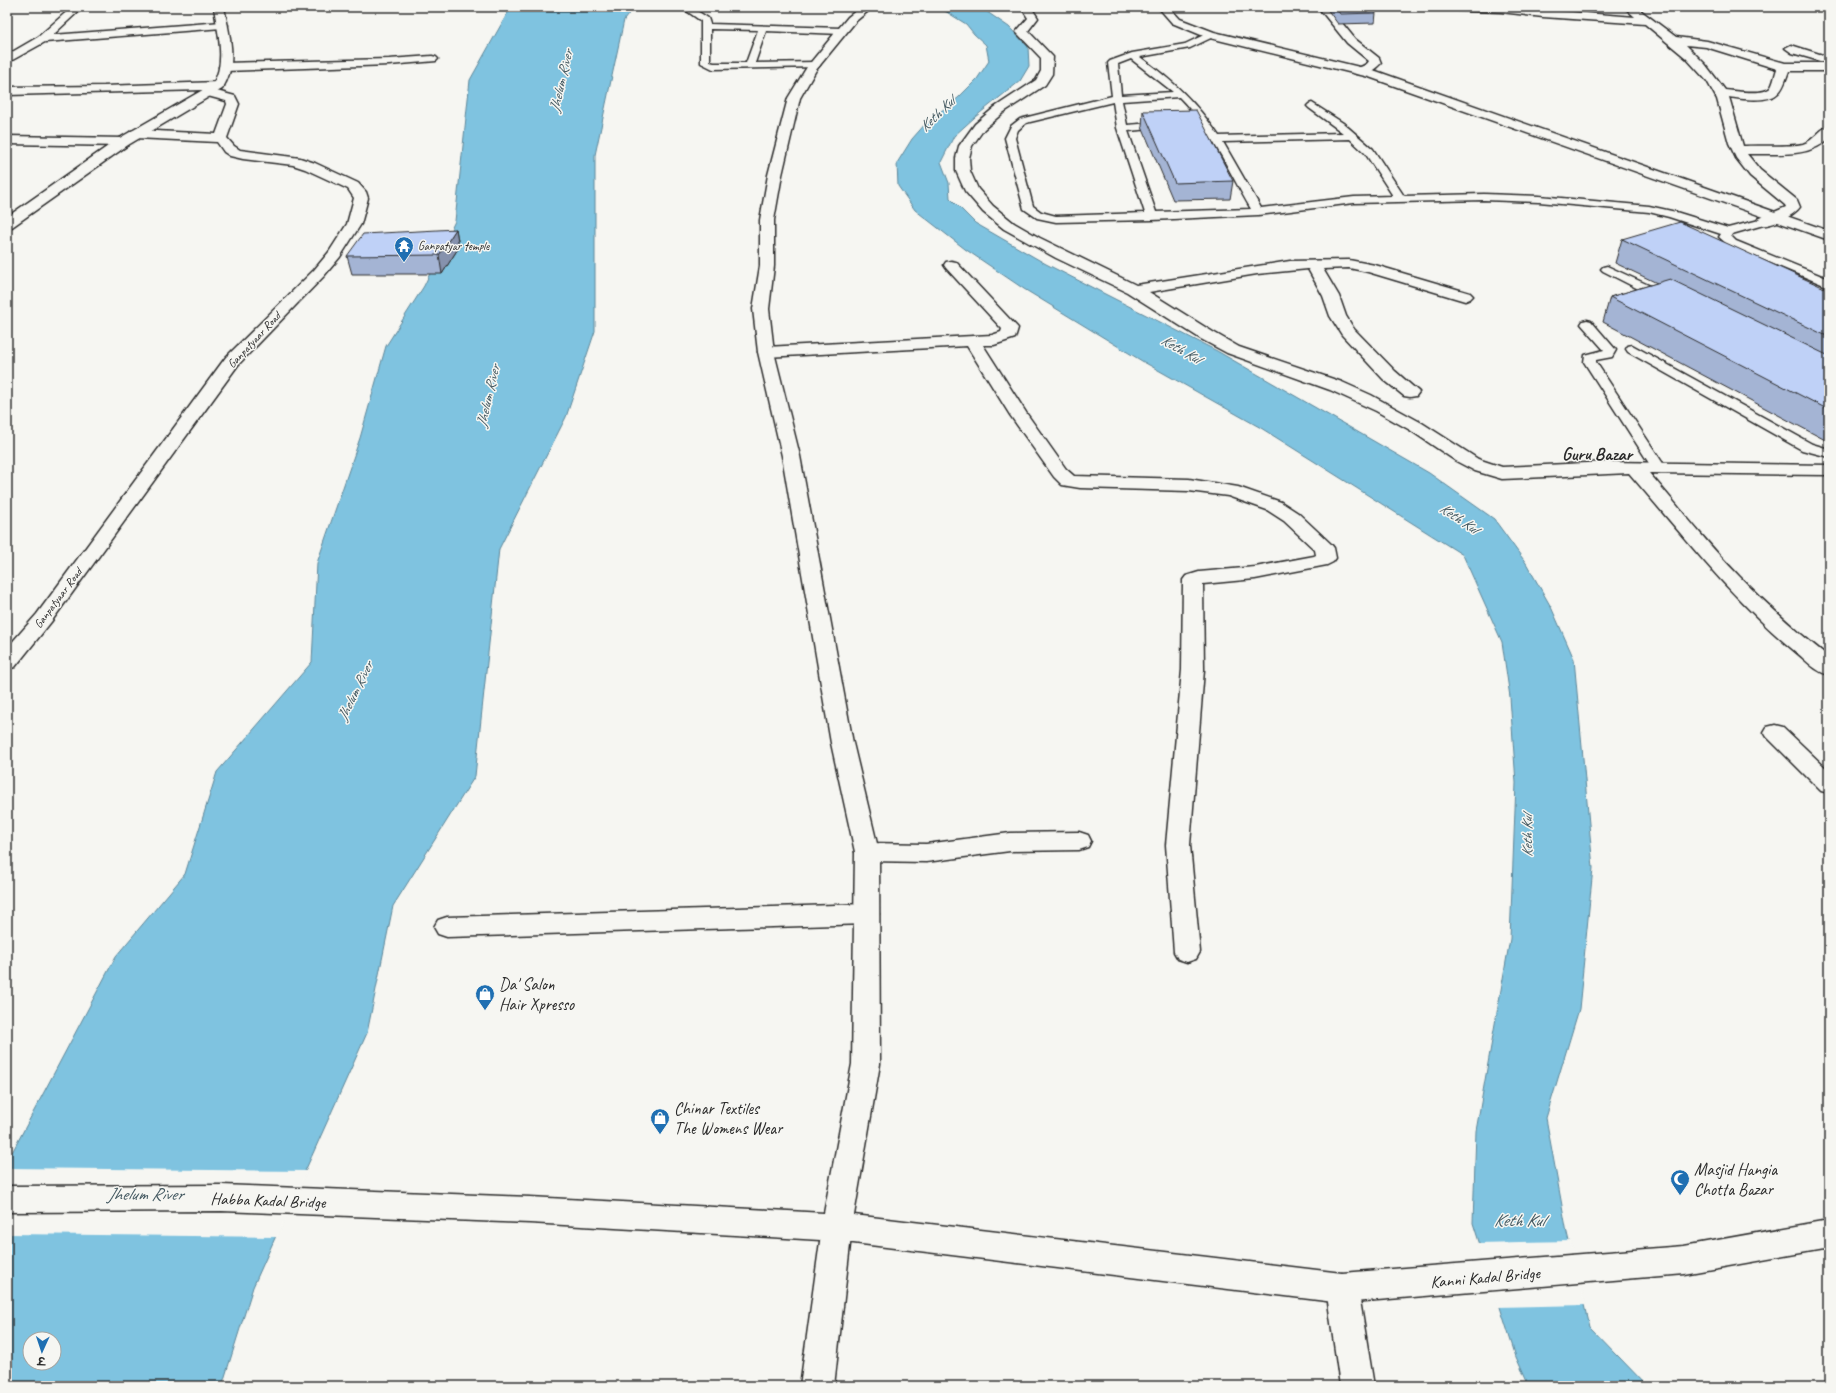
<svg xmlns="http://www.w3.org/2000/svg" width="1836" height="1393" viewBox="0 0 1836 1393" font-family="Caveat,'Playpen Sans Deva',sans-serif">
  <rect width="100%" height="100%" fill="#f6f6f2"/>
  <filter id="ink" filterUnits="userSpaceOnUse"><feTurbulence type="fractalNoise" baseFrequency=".025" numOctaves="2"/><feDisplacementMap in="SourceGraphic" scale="8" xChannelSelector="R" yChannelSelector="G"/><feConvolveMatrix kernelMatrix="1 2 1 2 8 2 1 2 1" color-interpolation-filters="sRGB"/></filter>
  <g filter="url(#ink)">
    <g fill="#7fc3e0" stroke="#5d8698" fill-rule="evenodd">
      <path d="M 511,7 L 634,7 L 624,20 L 595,155 L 595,331 L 566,417 L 499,549 L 475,776 L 393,906 L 367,1033 L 253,1287 L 222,1386 L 7,1386 L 7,1162 L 116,956 L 185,874 L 217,772 L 312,662 L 317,563 L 360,438 L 386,346 L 424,286 L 455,221 L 470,80 ZM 30,1339 L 54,1339 L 54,1363 L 30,1363 Z"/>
      <path d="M 934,7 L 980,7 L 1009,27 L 1028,47 L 1029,66 L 1020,81 L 975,117 L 954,136 L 941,162 L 949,183 L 950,198 L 975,223 L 1046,264 L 1217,351 L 1429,473 L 1494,519 L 1526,563 L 1551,607 L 1574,659 L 1593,868 L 1579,1009 L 1546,1118 L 1567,1233 L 1589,1326 L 1647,1386 L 1529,1386 L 1516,1357 L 1473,1223 L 1476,1131 L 1510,939 L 1516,783 L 1510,697 L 1502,642 L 1463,555 L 1261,428 L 1142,361 L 1024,289 L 965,249 L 915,210 L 898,186 L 897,163 L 912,139 L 927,122 L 958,98 L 977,79 L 989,61 L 986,45 L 974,34 L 966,24 L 945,11 Z"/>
    </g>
    <g fill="#f6f6f2">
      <path d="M 7,1168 L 307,1171 L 277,1237 L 7,1234 Z"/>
      <path d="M 1571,1241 L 1586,1305 L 1498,1307 L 1478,1243 Z"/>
    </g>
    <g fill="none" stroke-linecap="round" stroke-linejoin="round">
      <g stroke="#2b2b2b" stroke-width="3">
        <g id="lane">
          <path d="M 681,7 L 691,7 L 708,18 L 710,24 L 841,28 L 845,31 L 841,34 L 766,31 L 755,63 L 815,62 L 820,65 L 818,67 L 713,69 L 701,63 L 701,21 ZM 710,29 L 758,30 L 746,63 L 714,63 L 710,62 Z"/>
          <path d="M 1210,32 L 1213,33 L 1213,37 L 1190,48 L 1140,57 C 1173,81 1196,102 1219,136 L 1343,133 L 1309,108 L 1307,106 L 1309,104 L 1312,103 L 1343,123 L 1373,149 L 1404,196 L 1484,194 L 1539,196 L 1649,206 L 1676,212 L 1728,228 L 1763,219 L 1769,222 L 1767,224 L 1732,234 L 1731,236 L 1736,241 L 1829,279 L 1829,287 L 1728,245 L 1719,237 L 1721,234 L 1669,217 L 1649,212 L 1539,202 L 1484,200 L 1354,203 L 1258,215 L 1152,220 L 1056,222 L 1037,218 L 1024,209 L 1005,138 L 1011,126 L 1020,119 L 1112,96 L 1108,63 L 1110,61 L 1132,53 L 1185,44 ZM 1131,59 L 1173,92 L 1121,95 L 1118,64 ZM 1179,97 C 1211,129 1228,170 1251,209 L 1156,212 L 1128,131 L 1164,128 L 1169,125 L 1164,122 L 1127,125 L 1122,101 ZM 1113,102 L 1117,128 L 1145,213 L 1056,216 L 1041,212 L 1033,206 L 1015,138 L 1018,130 L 1026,123 ZM 1350,139 L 1365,153 L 1393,196 L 1354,197 L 1261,208 L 1223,142 Z"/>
          <path d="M 1607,266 L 1668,294 L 1670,297 L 1668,300 L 1660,300 L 1603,271 L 1601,269 L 1603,267 Z"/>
          <path d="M 1587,320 L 1591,321 L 1616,350 L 1612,357 L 1596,360 L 1596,362 L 1666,468 L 1664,471 L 1654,471 L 1584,362 L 1585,355 L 1604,350 L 1581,324 L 1583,321 Z"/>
          <path d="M 1632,345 L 1812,444 L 1829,449 L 1829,457 L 1802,450 L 1628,352 L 1626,349 L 1628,346 Z"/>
        </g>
      </g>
      <g stroke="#2b2b2b" stroke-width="3">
        <g id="street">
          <path d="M 72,7 L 83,7 L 53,35 L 222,22 L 228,25 L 222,28 L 45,42 L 7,63 L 7,55 L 38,37 Z"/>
          <path d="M 1021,7 L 1031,7 L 1038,18 L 1028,31 L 1053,57 L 1052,74 L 1045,85 L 1004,112 L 984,129 L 972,146 L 969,158 L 970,171 L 978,189 L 993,206 L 1014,223 L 1040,238 L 1136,285 L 1290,261 L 1349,260 L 1375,265 L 1470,293 L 1473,296 L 1470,299 L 1465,301 L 1368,272 L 1349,268 L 1323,269 L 1339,296 L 1346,316 L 1354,329 L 1395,371 L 1419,392 L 1416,396 L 1410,397 L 1404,396 L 1383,379 L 1342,335 L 1330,316 L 1323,296 L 1308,269 L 1257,274 L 1149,292 L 1213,332 L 1239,347 L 1342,382 L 1371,395 L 1422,423 L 1478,459 L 1502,467 L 1608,462 L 1829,465 L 1829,475 L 1649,473 C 1666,492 1682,512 1699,532 C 1738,578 1782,620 1829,657 L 1829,675 C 1816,672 1807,661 1797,653 C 1733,601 1683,535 1629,473 L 1502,479 L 1475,471 L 1456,461 L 1410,430 L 1376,411 L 1330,390 L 1227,353 L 1201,339 L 1127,292 L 1056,258 L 1004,229 L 983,212 L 965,191 L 956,171 L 956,158 L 959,146 L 975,124 L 995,107 L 1036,80 L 1041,71 L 1041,58 L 1016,32 L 1028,18 Z"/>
          <path d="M 1318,7 L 1329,7 L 1355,39 L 1379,58 L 1381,63 C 1375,70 1365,76 1356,74 L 1354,71 C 1358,66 1366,67 1369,61 L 1347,43 Z"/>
          <path d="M 1437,7 L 1511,7 L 1635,17 L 1624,7 L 1636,7 L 1676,37 L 1707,41 L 1785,63 L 1827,63 L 1792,53 L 1785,48 L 1791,45 L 1829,57 L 1829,63 L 1827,63 L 1829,63 L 1829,71 L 1789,71 C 1786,78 1784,88 1778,93 C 1769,103 1741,99 1729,97 L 1743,146 C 1758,145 1790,147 1803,144 C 1815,140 1819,129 1829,126 L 1829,138 C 1810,159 1773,153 1747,154 L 1760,170 L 1797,200 L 1800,207 C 1794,216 1769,228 1758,225 L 1756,222 L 1758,219 L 1786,207 L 1785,205 L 1750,176 L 1736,158 L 1729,143 L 1717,99 L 1707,81 L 1686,58 L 1645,24 L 1543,17 L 1501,12 L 1442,10 ZM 1686,45 L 1706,47 L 1777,69 C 1775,74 1774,82 1771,87 C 1765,96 1735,91 1725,90 L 1705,64 Z"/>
          <path d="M 432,56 L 436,57 L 438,59 L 436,61 L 389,65 L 225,71 L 219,67 L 225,63 L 389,59 Z"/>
          <path d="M 218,82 L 224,86 L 222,89 L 213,90 L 235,96 L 239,104 L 227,138 L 234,146 L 240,150 L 300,158 L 315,163 L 358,183 L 366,192 L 368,198 L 361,224 L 340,257 L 324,276 L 238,365 L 51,622 L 15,667 L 7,669 L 7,648 L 37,614 L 226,357 L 314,270 L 329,252 L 347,224 L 354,198 L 348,189 L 305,169 L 293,165 L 243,159 L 230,156 L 224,152 L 217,142 L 136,138 L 131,137 L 130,134 L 131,131 L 136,130 L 216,134 L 227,104 L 226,101 L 204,95 L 202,92 L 203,90 L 7,95 L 7,87 L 104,86 Z"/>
          <path d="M 7,136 L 123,138 L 128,139 L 129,142 L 128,145 L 123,146 L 7,144 Z"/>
          <path d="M 951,261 L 956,262 L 1018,328 L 1015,338 L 994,345 L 983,345 L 1027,414 L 1066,469 L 1074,476 L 1189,479 L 1238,487 L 1281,502 L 1298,513 L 1331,544 L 1334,548 L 1336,558 L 1333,562 L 1327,565 L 1255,579 L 1203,584 L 1204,670 L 1190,845 L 1200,952 L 1196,959 L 1187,962 L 1178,959 L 1174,952 L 1166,845 L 1182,670 L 1183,580 L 1186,576 L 1199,572 L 1255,567 L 1314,556 L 1316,555 L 1315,550 L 1284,521 L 1267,510 L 1228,496 L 1189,491 L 1080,488 L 1062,485 L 1054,477 L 1010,415 L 967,346 L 766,357 L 760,355 L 758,352 L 760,349 L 766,347 L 992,335 L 1001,332 L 1002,329 L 946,268 L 944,265 L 946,262 Z"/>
          <path d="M 1775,725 L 1783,727 L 1829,771 L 1829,793 L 1821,791 L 1767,737 L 1764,732 L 1767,727 Z"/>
          <path d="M 1079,832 L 1088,835 L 1091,841 L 1088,847 L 1079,850 L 1010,851 L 926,862 L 867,861 L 858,858 L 855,852 L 858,846 L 867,843 L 926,844 L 1010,833 Z"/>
          <path d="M 866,904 L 875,907 L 879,914 L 875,921 L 866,924 L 447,937 L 438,934 L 434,927 L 438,920 L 447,917 Z"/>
          <path d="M 837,1213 L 848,1217 L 852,1227 L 834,1386 L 800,1386 L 822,1227 L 826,1217 Z"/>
          <path d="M 1342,1273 L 1353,1278 L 1358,1288 L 1374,1386 L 1340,1386 L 1326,1288 L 1331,1278 Z"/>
        </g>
      </g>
      <g stroke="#2b2b2b" stroke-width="3">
        <g id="secondary">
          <path d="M 214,7 L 224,7 C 229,34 239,64 222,89 L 128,145 L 12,227 L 7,228 L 7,217 L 118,139 L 213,84 C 227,61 217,31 214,7 Z"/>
          <path d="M 861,7 L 873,7 L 856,21 L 816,70 L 800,98 L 782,175 L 774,220 L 774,266 L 769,309 L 774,352 L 800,456 L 853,743 L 879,852 L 880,1064 L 854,1215 L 1342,1273 L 1684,1246 L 1829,1220 L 1829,1248 L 1684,1274 L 1342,1303 L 837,1241 L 530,1223 L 222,1211 L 7,1212 L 7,1186 L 222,1185 L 530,1197 L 824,1213 L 852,1064 L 855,852 L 831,743 L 782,456 L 758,352 L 753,309 L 760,266 L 760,220 L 768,175 L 788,98 L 807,67 L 848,17 Z"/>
          <path d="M 1158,7 L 1169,7 L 1180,19 L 1214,32 L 1376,71 L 1829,231 L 1829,240 L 1369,77 L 1206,37 L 1172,23 Z"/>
        </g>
      </g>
      <use href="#lane" fill="#f6f6f2" fill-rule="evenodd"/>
      <use href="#street" fill="#f6f6f2" fill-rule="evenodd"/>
      <use href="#secondary" fill="#f6f6f2" fill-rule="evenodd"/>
    </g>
    <g fill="#a4b4d4" stroke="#2b2b2b">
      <path d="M 1327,7 L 1371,7 L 1376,13 L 1375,23 L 1338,24 L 1327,9 Z"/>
      <path d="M 1143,111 L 1233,181 L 1230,199 L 1173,200 L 1142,127 Z"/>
      <path d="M 456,229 L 459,247 L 442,274 L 352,274 L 347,256 Z"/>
      <path d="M 1622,239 L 1829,290 L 1829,442 L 1603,322 L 1610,297 L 1657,283 L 1615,263 Z"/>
    </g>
    <path fill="#8692ad" stroke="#2b2b2b" d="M 456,229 L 459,247 L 442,274 L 439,255 Z"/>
    <g fill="#bfd1f7" stroke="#2b2b2b">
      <path d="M 1335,7 L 1371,7 L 1376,13 L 1340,14 Z"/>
      <path d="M 1196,110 L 1233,181 L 1175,183 L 1143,111 Z"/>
      <path d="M 1680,222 L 1829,290 L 1829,337 L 1622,239 Z"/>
      <path d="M 456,229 L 439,255 L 347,256 L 363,234 Z"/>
      <path d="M 1670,279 L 1829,356 L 1829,410 L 1610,297 Z"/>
    </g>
  </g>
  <defs>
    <g id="temple-pin" transform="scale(1)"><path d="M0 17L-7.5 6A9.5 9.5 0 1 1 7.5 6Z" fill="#1f6fb2" stroke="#f6f6f2"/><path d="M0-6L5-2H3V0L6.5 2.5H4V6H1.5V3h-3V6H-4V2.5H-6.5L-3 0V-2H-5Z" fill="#fff"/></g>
    <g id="shop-pin" transform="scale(1)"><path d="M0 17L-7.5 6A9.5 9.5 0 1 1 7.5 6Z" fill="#1f6fb2" stroke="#f6f6f2"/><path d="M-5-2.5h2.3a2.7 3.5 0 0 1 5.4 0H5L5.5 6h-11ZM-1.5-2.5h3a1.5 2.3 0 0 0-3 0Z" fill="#fff"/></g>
    <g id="mosque-pin" transform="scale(1)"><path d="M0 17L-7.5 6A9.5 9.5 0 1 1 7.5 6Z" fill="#1f6fb2" stroke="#f6f6f2"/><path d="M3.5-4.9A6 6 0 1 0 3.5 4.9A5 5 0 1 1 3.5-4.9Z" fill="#fff"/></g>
  </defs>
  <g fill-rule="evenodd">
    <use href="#temple-pin" x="404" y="246"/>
    <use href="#shop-pin" x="485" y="994"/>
    <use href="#shop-pin" x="660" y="1118"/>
    <use href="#mosque-pin" x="1680" y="1179"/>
  </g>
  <g text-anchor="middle" stroke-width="3" stroke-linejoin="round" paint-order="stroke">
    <g font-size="12" fill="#2b2b2b" stroke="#f6f6f2" text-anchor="start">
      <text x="418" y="250">Ganpatyar temple</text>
    </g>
    <g font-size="12" fill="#2b2b2b" stroke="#f6f6f2">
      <text transform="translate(254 340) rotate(-47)" y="4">Ganpatyaar Road</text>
      <text transform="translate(58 598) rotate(-53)" y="4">Ganpatyaar Road</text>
    </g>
    <g font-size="15" font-style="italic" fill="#445961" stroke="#f6f6f2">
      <text transform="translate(561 81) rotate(-77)" y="5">Jhelum River</text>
      <text transform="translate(937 114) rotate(-44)" y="5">Keth Kul</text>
      <text transform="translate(1181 349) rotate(30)" y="5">Keth Kul</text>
      <text transform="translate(488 396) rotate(-77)" y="5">Jhelum River</text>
      <text transform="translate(1459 518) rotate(34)" y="5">Keth Kul</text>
      <text transform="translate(355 691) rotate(-64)" y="5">Jhelum River</text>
      <text transform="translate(1527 836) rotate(-90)" y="5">Keth Kul</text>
    </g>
    <g font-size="17" fill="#2b2b2b" stroke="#f6f6f2" text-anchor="start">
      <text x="499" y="990">Da' Salon<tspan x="499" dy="20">Hair Xpresso</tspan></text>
      <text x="674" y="1114">Chinar Textiles<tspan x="674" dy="20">The Womens Wear</tspan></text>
      <text x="1694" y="1175">Masjid Hangia<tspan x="1694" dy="20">Chotta Bazar</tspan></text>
    </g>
    <g font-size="17" fill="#2b2b2b" stroke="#f6f6f2">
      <text transform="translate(268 1200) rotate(2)" y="6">Habba Kadal Bridge</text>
      <text transform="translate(1485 1277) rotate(-5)" y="6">Kanni Kadal Bridge</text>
    </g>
    <g font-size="18" font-weight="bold" fill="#2b2b2b" stroke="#f6f6f2">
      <text x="1597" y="460">Guru Bazar</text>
    </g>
    <g font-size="18" font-style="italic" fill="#445961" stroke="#f6f6f2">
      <text x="145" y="1200">Jhelum River</text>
      <text x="1519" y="1226">Keth Kul</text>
    </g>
  </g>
  <rect width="1836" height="1393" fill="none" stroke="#f6f6f2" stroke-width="24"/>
  <rect x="12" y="12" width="1812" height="1369" fill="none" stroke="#2b2b2b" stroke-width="1.5" filter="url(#ink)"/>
  <g transform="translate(42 1351) rotate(183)"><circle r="19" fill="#f6f6f2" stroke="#a5a5a2"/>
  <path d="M0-3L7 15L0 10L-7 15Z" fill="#1f6fb2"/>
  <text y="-6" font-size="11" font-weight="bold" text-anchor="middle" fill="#2b2b2b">उ</text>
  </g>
</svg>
